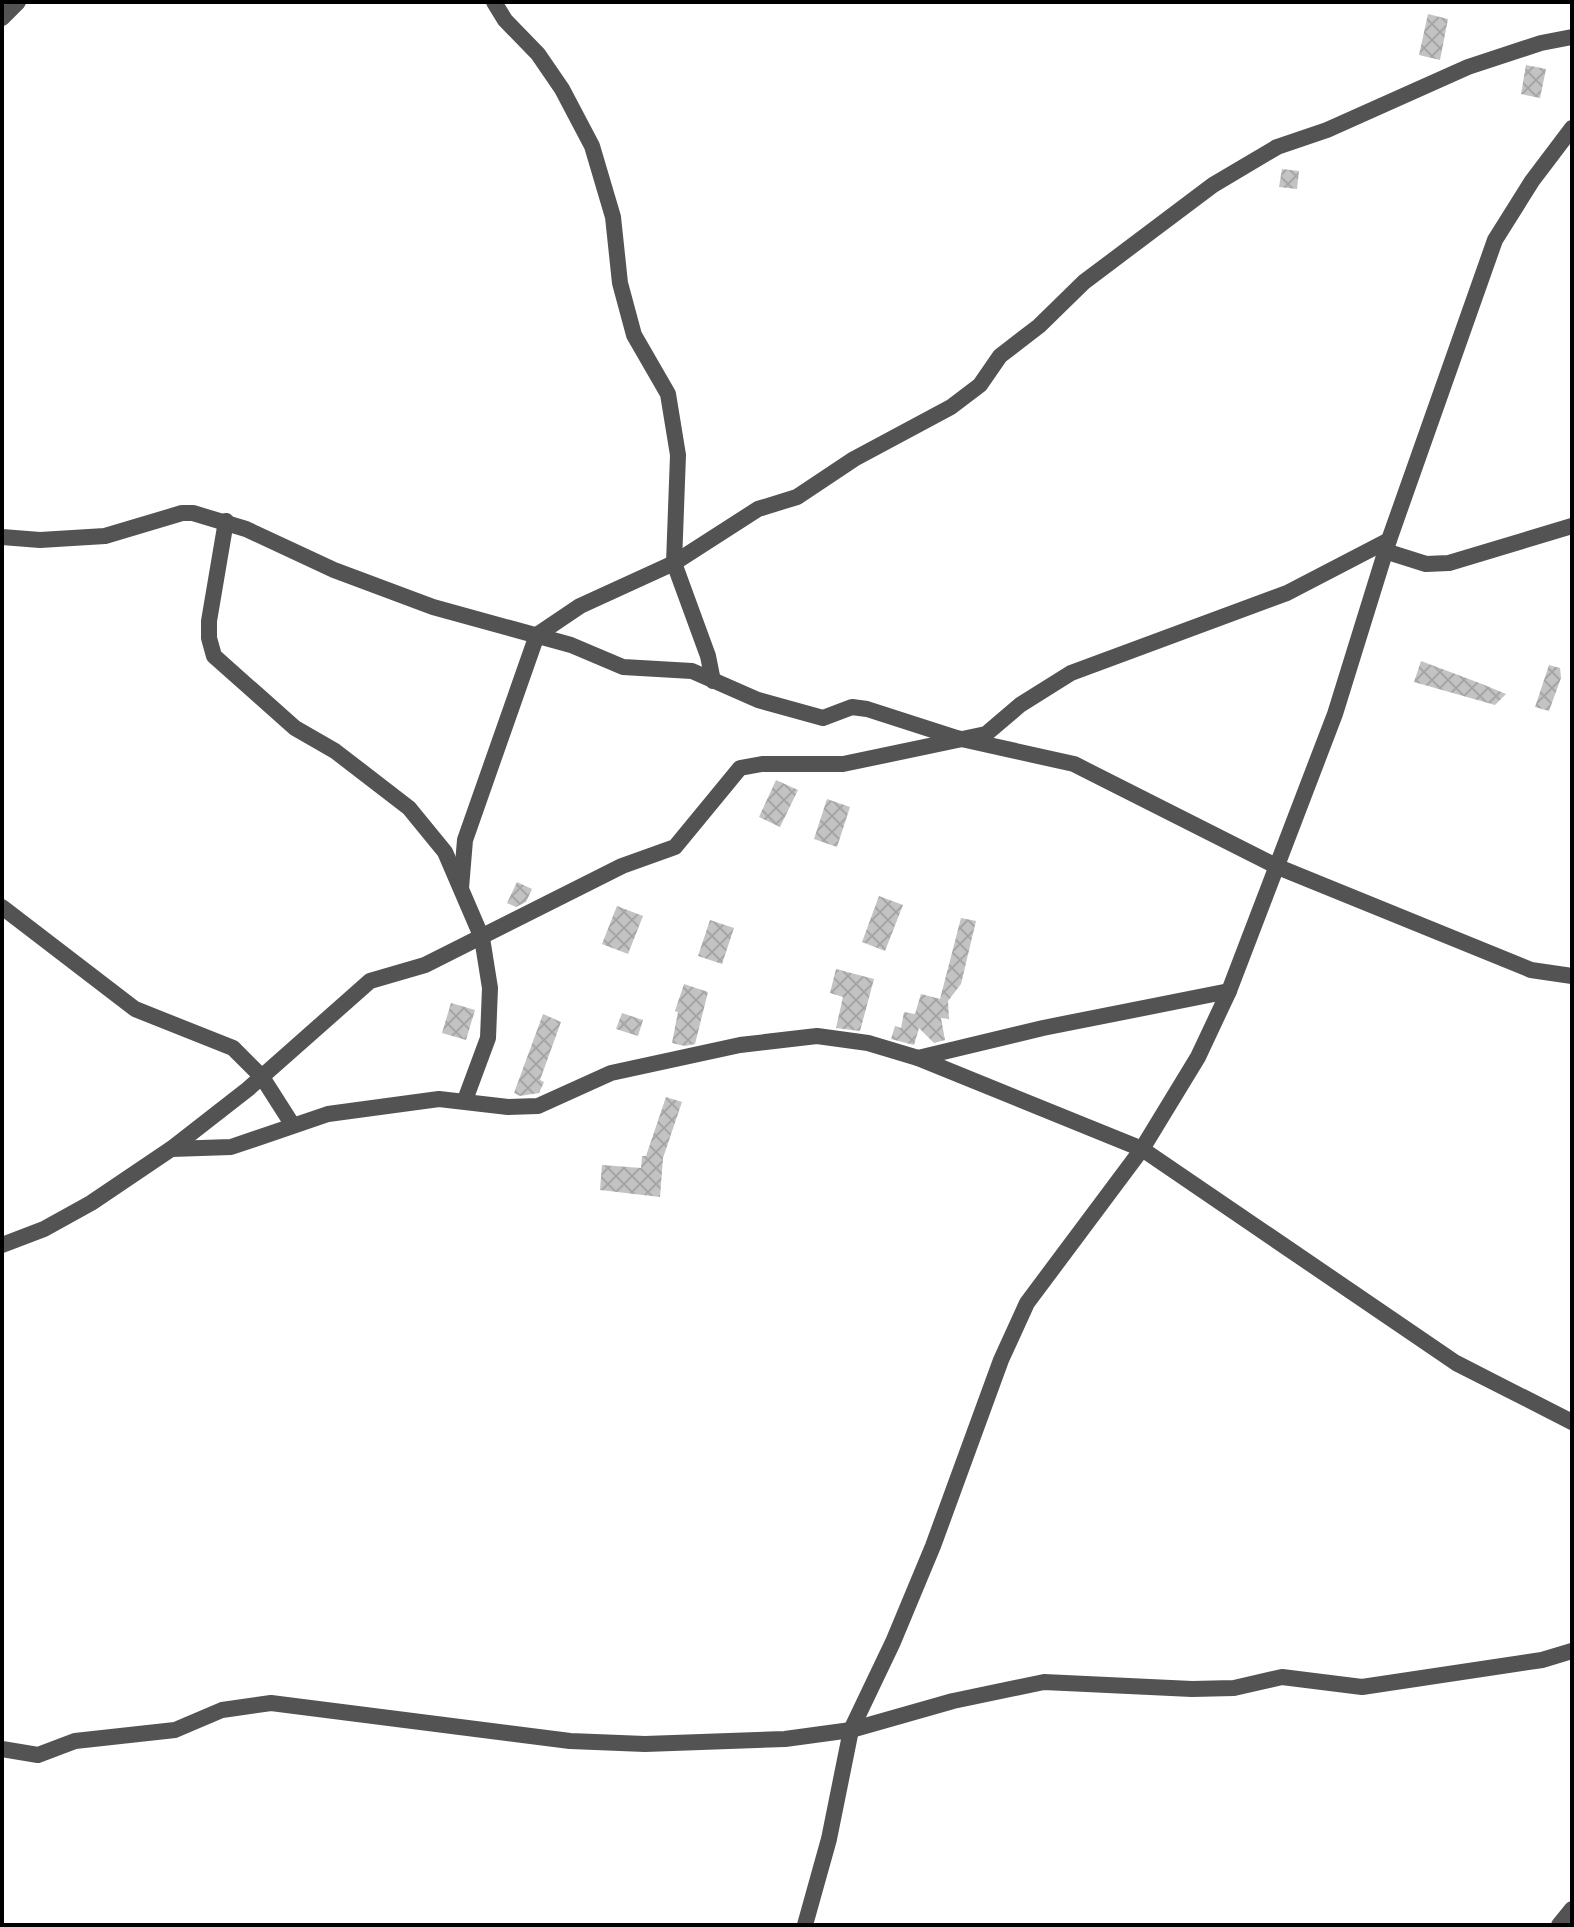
<svg xmlns="http://www.w3.org/2000/svg" width="1574" height="1927" viewBox="0 0 1574 1927" font-family="Figtree,sans-serif">
  <defs>
    <pattern id="building-cross-hatch" width="8" height="8" patternUnits="userSpaceOnUse" patternTransform="scale(2)"><rect width="8" height="8" fill="#c3c3c3"/><path d="M0 0l8 8M0 8l8-8" fill="none" stroke="#a6a6a6"/></pattern>
  </defs>
  <rect width="100%" height="100%" fill="#fff"/>
  <g fill="url(#building-cross-hatch)">
    <path d="M 1428,14 L 1448,19 L 1440,60 L 1419,55 Z"/>
    <path d="M 1526,65 L 1546,69 L 1540,98 L 1521,94 Z"/>
    <path d="M 1282,169 L 1299,171 L 1297,189 L 1279,187 Z"/>
    <path d="M 1421,661 L 1482,684 L 1506,694 L 1495,705 L 1414,682 Z"/>
    <path d="M 1549,665 L 1560,668 L 1561,678 L 1549,711 L 1535,707 Z"/>
    <path d="M 776,780 L 798,790 L 780,827 L 759,817 Z"/>
    <path d="M 827,799 L 850,807 L 837,847 L 814,839 Z"/>
    <path d="M 517,882 L 532,889 L 526,902 L 516,907 L 507,903 Z"/>
    <path d="M 879,896 L 903,905 L 885,951 L 862,942 Z"/>
    <path d="M 617,906 L 643,916 L 628,954 L 602,944 Z"/>
    <path d="M 961,918 L 976,921 L 961,984 L 948,1001 L 949,1019 L 941,1018 L 945,1040 L 934,1043 L 919,1028 L 914,1045 L 891,1039 L 895,1026 L 901,1028 L 904,1012 L 915,1014 L 921,994 L 940,999 Z"/>
    <path d="M 710,920 L 734,928 L 722,964 L 698,956 Z"/>
    <path d="M 836,969 L 874,979 L 860,1031 L 836,1028 L 843,997 L 830,993 Z"/>
    <path d="M 684,984 L 708,992 L 695,1044 L 685,1046 L 672,1043 L 678,1012 L 675,1011 Z"/>
    <path d="M 451,1003 L 475,1010 L 466,1040 L 442,1033 Z"/>
    <path d="M 622,1013 L 643,1020 L 638,1036 L 616,1029 Z"/>
    <path d="M 543,1014 L 561,1022 L 540,1080 L 544,1082 L 539,1093 L 520,1096 L 514,1093 Z"/>
    <path d="M 666,1097 L 682,1102 L 663,1158 L 660,1197 L 600,1190 L 602,1165 L 641,1168 L 642,1156 L 646,1156 Z"/>
  </g>
  <g fill="none" stroke-linecap="round" stroke-linejoin="round">
    <g stroke="#535353" stroke-width="16">
      <path d="M 494,2 L 505,20 L 538,54 L 562,89 L 592,146 L 613,217 L 620,283 L 634,335 L 668,394 L 678,455 L 674,563 L 708,656 L 713,681"/>
      <path d="M 2,18 L 18,2"/>
      <path d="M 226,521 L 209,621 L 209,638 L 214,656 L 295,728 L 335,751 L 409,808 L 445,852 L 482,938 L 490,988 L 488,1038 L 465,1100"/>
      <path d="M 2,537 L 40,540 L 105,536 L 182,513 L 193,513 L 246,529 L 334,570 L 433,607 L 571,645 L 623,667 L 692,671 L 758,700 L 823,718 L 852,707 L 867,709 L 957,738 L 1074,764 L 1278,867 L 1531,970 L 1572,976"/>
      <path d="M 1388,552 L 1426,564 L 1449,563 L 1572,526"/>
      <path d="M 461,888 L 465,840 L 531,652 L 537,635 L 580,606 L 674,563 L 758,509 L 797,497 L 854,459 L 951,407 L 980,385 L 1000,356 L 1039,326 L 1084,282 L 1213,185 L 1277,147 L 1327,130 L 1468,67 L 1541,43 L 1572,37"/>
      <path d="M 2,907 L 135,1009 L 233,1048 L 262,1077 L 292,1124"/>
      <path d="M 918,1058 L 1043,1028 L 1229,991"/>
      <path d="M 171,1149 L 231,1147 L 328,1114 L 439,1099 L 508,1107 L 538,1106 L 611,1073 L 740,1045 L 817,1036 L 868,1043 L 918,1058 L 1142,1149 L 1456,1363 L 1572,1422"/>
      <path d="M 2,1245 L 44,1229 L 91,1203 L 171,1149 L 248,1089 L 370,981 L 425,965 L 622,866 L 675,847 L 740,768 L 762,764 L 843,764 L 986,734 L 1020,705 L 1071,673 L 1287,593 L 1389,540"/>
      <path d="M 2,1749 L 38,1755 L 75,1741 L 175,1730 L 222,1710 L 271,1703 L 570,1741 L 645,1744 L 785,1739 L 851,1730 L 953,1701 L 1044,1682 L 1192,1689 L 1234,1688 L 1282,1677 L 1362,1687 L 1542,1660 L 1572,1651"/>
      <path d="M 805,1925 L 829,1839 L 851,1730 L 893,1642 L 933,1546 L 1001,1360 L 1027,1303 L 1142,1149 L 1198,1057 L 1229,991 L 1335,714 L 1389,540 L 1495,240 L 1532,181 L 1572,128"/>
      <path d="M 1559,1925 L 1572,1909"/>
    </g>
  </g>
  <rect width="1574" height="1927" fill="none" stroke="#000000" stroke-width="8"/>
</svg>
